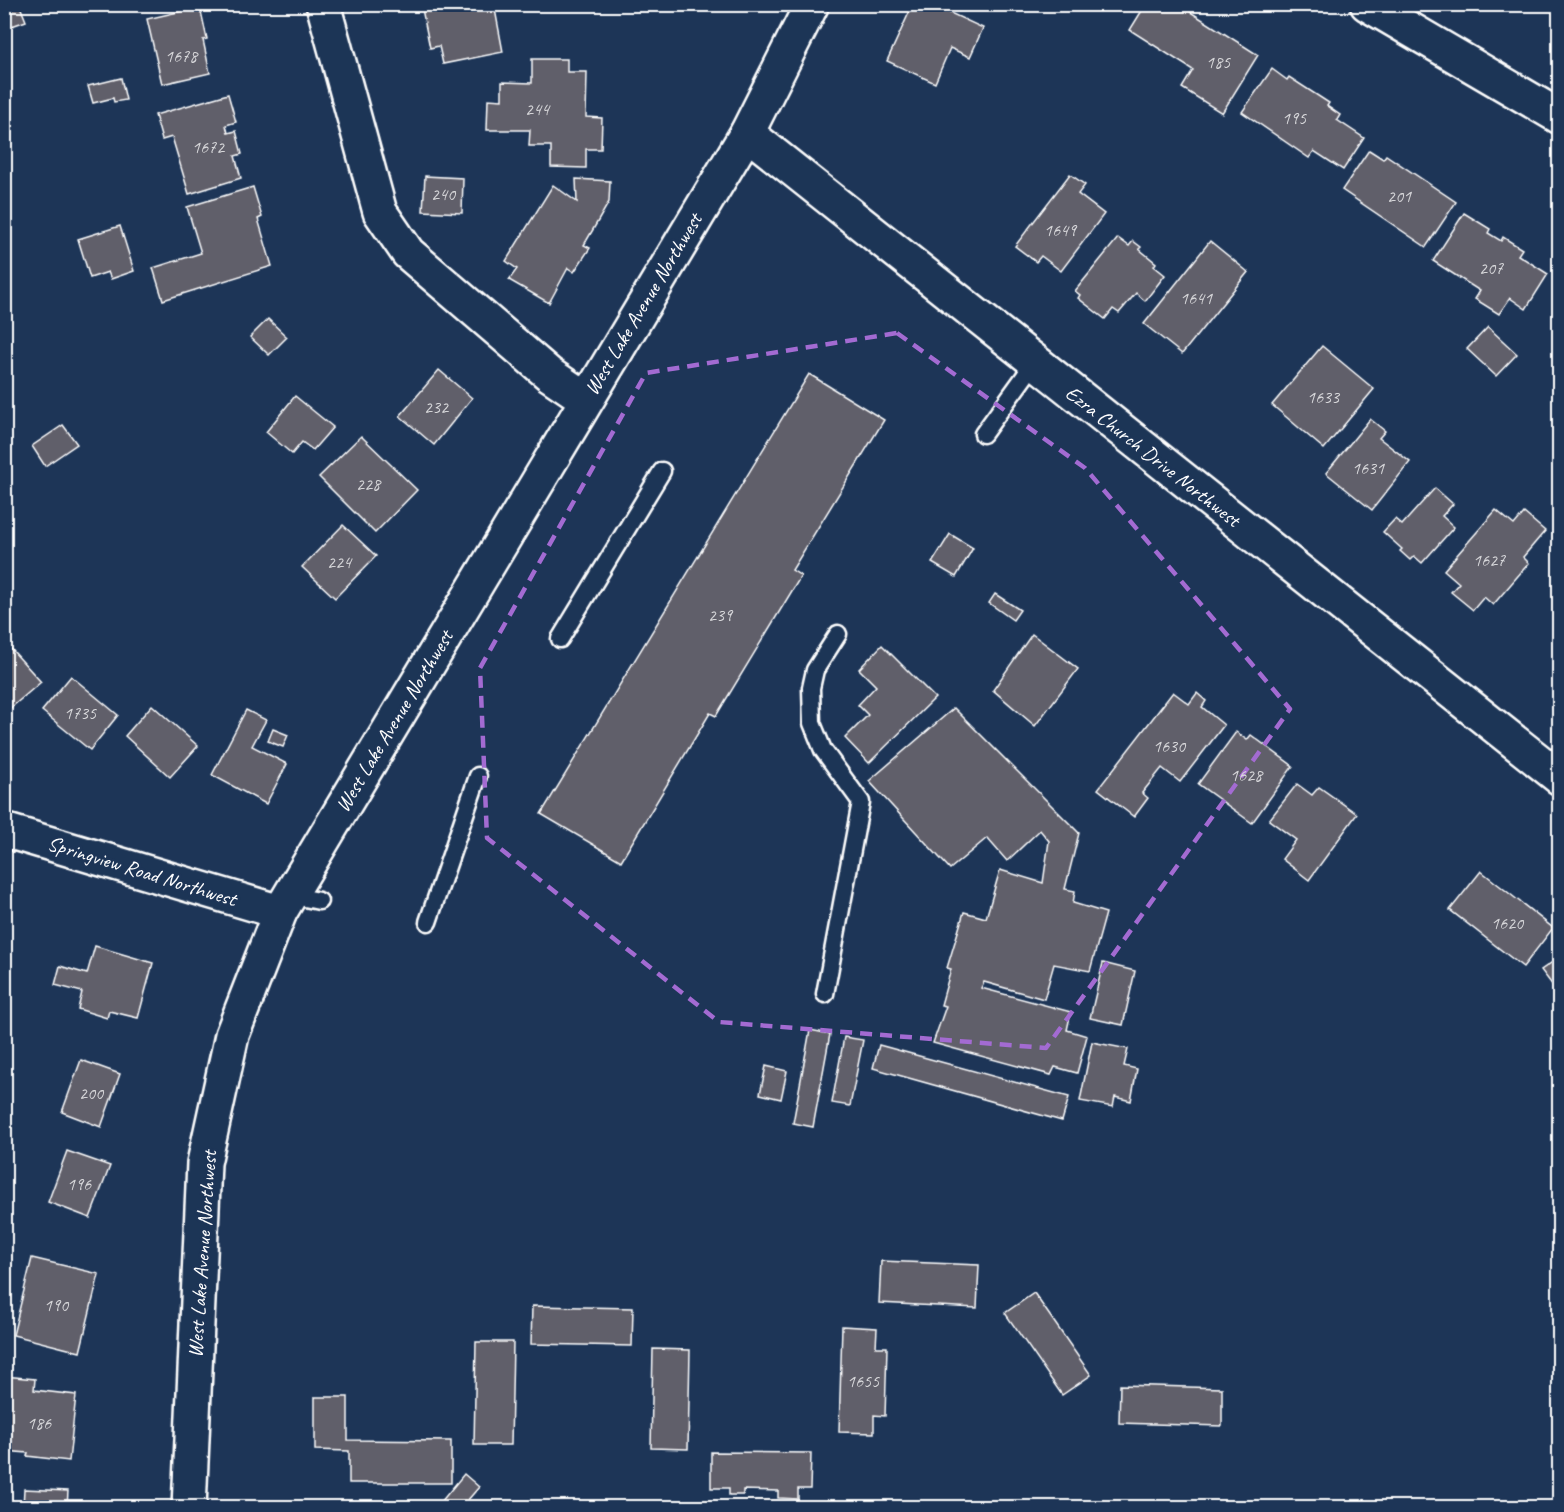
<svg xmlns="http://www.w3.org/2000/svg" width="1564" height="1512" viewBox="0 0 1564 1512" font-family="Caveat,sans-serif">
  <rect width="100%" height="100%" fill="#1d3557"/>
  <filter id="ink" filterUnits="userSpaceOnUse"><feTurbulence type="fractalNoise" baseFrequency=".0167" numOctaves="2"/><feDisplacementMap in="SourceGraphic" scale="12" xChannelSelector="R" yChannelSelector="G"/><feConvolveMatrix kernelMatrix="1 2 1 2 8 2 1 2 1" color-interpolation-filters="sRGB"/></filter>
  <g filter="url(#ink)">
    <g fill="#605e6a" stroke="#fff" stroke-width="1.5">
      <path d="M 421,4 L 494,4 L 503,52 L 443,64 L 439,46 L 430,48 Z"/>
      <path d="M 913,4 L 931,4 L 983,28 L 970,57 L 950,48 L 935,83 L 887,61 Z"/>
      <path d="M 1146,4 L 1178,4 L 1258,55 L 1222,113 L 1182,88 L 1193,70 L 1130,30 Z"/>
      <path d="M 20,6 L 26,21 L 9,27 L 5,12 Z"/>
      <path d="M 200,7 L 207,39 L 203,40 L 210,73 L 162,84 L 147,19 Z"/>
      <path d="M 532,59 L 567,59 L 567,72 L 587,72 L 586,117 L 602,118 L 601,149 L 586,149 L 586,168 L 551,167 L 551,146 L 529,146 L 530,130 L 487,130 L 488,99 L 502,100 L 502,82 L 532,83 Z"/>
      <path d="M 1272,69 L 1287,80 L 1289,77 L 1329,103 L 1327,106 L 1340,115 L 1337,120 L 1364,138 L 1343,170 L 1314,151 L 1309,158 L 1242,112 Z"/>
      <path d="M 121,78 L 126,100 L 114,102 L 113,98 L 93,103 L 88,86 Z"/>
      <path d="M 228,94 L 236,122 L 226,125 L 228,133 L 236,131 L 242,154 L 235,156 L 241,178 L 189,194 L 172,137 L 162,140 L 155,115 Z"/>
      <path d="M 1369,150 L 1383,159 L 1386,155 L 1456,202 L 1426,247 L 1342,190 Z"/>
      <path d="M 1070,174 L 1085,185 L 1078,194 L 1104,214 L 1061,271 L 1041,256 L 1036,262 L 1015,246 Z"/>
      <path d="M 425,176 L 463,178 L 462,213 L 423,211 Z"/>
      <path d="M 576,179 L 610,181 L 609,202 L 584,245 L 590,248 L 574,272 L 568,268 L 549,303 L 509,280 L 517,269 L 506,261 L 553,185 L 577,202 Z"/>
      <path d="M 253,187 L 262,217 L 258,219 L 272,266 L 163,300 L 153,268 L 201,253 L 187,207 Z"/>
      <path d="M 1464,213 L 1490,229 L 1488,233 L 1501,241 L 1503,237 L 1522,249 L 1518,255 L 1548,274 L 1526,309 L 1510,298 L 1499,314 L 1475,299 L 1480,291 L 1433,261 Z"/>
      <path d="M 120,226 L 134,271 L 111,279 L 108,272 L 90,278 L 78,239 Z"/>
      <path d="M 1118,238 L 1129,246 L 1133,241 L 1141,247 L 1139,249 L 1156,263 L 1154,266 L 1165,275 L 1145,301 L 1136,293 L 1119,313 L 1113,309 L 1105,319 L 1078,298 L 1080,295 L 1075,291 Z"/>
      <path d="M 1210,241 L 1248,272 L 1182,354 L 1144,324 Z"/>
      <path d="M 268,319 L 287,337 L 269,355 L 250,337 Z"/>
      <path d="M 1488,327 L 1517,354 L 1496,376 L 1467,349 Z"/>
      <path d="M 1322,346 L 1374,389 L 1324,449 L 1272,405 Z"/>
      <path d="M 439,370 L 472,398 L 434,445 L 400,416 Z"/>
      <path d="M 809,374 L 884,420 L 792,570 L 801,576 L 716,716 L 710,713 L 621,861 L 541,814 Z"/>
      <path d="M 295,396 L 333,427 L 313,450 L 302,442 L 292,454 L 266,432 Z"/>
      <path d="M 1370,419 L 1385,431 L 1379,438 L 1410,462 L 1372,510 L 1326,473 Z"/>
      <path d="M 63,425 L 77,444 L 45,466 L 32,446 Z"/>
      <path d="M 361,436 L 417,490 L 375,533 L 319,477 Z"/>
      <path d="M 1435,488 L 1453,504 L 1442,516 L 1454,527 L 1422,563 L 1414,556 L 1410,560 L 1400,551 L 1402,549 L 1383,532 L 1395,519 L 1402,525 Z"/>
      <path d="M 1496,510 L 1514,525 L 1524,513 L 1545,531 L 1523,557 L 1529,563 L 1493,605 L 1484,597 L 1473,610 L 1451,592 L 1459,583 L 1444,570 Z"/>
      <path d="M 343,525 L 376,556 L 335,598 L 302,567 Z"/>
      <path d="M 950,534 L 973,548 L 956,577 L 932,563 Z"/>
      <path d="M 995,594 L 1020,610 L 1013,620 L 989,603 Z"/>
      <path d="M 1032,634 L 1078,669 L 1035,726 L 993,690 Z"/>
      <path d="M 4,641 L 41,682 L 7,711 L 4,708 Z"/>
      <path d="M 882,645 L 935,698 L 869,763 L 845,738 L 868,715 L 858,705 L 876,686 L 859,669 Z"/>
      <path d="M 71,676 L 118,715 L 90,750 L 42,711 Z"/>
      <path d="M 1173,692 L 1189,704 L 1197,693 L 1206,701 L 1202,707 L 1224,725 L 1180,782 L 1162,768 L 1142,793 L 1148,798 L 1134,817 L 1098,789 Z"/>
      <path d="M 152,705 L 198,746 L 170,777 L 125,736 Z"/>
      <path d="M 954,708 L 1079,833 L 1065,889 L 1075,891 L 1073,903 L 1106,913 L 1090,971 L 1054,964 L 1044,999 L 984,982 L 981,988 L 1071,1012 L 1067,1030 L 1087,1036 L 1077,1073 L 1055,1067 L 1051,1075 L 933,1043 L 946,1006 L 941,1005 L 951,969 L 947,968 L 964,912 L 986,918 L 1000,870 L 1043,883 L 1049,841 L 1040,830 L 1007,861 L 987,838 L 950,869 L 869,781 Z"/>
      <path d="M 246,710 L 266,720 L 252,746 L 287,764 L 266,804 L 212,775 Z"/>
      <path d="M 273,729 L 288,735 L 283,747 L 268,741 Z"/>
      <path d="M 1236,732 L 1247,740 L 1251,735 L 1293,766 L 1252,823 L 1198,784 Z"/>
      <path d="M 1297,784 L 1312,795 L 1319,787 L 1357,814 L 1309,880 L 1282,859 L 1296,840 L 1269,820 Z"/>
      <path d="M 1481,871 L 1553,928 L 1523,967 L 1450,910 Z"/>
      <path d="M 95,946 L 153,963 L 138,1018 L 109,1011 L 107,1018 L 78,1009 L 82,992 L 55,985 L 60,966 L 87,974 Z"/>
      <path d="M 1560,957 L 1560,995 L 1541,970 Z"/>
      <path d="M 1103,963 L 1135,971 L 1123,1025 L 1090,1018 Z"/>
      <path d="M 810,1030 L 830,1034 L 813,1127 L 793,1123 Z"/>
      <path d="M 844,1037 L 863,1040 L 850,1106 L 832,1103 Z"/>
      <path d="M 1092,1042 L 1128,1049 L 1124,1066 L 1137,1069 L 1131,1101 L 1115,1097 L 1113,1107 L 1080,1101 Z"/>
      <path d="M 879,1045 L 1069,1097 L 1062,1121 L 873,1068 Z"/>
      <path d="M 81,1060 L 120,1074 L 101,1127 L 62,1112 Z"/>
      <path d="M 766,1066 L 787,1071 L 781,1099 L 760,1094 Z"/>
      <path d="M 67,1151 L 110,1166 L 90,1218 L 48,1202 Z"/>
      <path d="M 32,1258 L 99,1274 L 80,1352 L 13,1335 Z"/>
      <path d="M 881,1261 L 979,1265 L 977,1308 L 879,1303 Z"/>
      <path d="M 1034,1293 L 1091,1375 L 1062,1395 L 1005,1313 Z"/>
      <path d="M 532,1306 L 633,1308 L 632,1346 L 531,1344 Z"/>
      <path d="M 842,1326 L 877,1328 L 876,1347 L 887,1347 L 885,1416 L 874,1415 L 874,1433 L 839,1432 Z"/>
      <path d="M 476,1342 L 513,1342 L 511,1445 L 474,1445 Z"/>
      <path d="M 653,1349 L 690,1350 L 688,1449 L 651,1448 Z"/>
      <path d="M 4,1376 L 35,1379 L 34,1390 L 76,1395 L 69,1461 L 27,1456 L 28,1453 L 4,1451 Z"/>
      <path d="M 1120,1385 L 1222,1388 L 1222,1426 L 1119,1423 Z"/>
      <path d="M 315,1397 L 348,1397 L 348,1440 L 451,1441 L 451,1483 L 349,1483 L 349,1451 L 315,1450 Z"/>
      <path d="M 711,1452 L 811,1453 L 810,1489 L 798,1489 L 798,1499 L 778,1498 L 778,1491 L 743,1490 L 743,1495 L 729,1495 L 729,1488 L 711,1488 Z"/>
      <path d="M 464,1474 L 479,1487 L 461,1508 L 436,1508 Z"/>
      <path d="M 24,1489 L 68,1491 L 67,1508 L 23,1508 Z"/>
    </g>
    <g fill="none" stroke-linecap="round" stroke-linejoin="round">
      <g stroke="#fff" stroke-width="21">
        <g id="service">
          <path d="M 983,434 L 1035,362"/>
          <path d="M 560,639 L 662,471"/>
          <path d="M 290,895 L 319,901"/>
          <path d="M 428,922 L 478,776"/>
          <path d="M 825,994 L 861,802 L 823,750 L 812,723 L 811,688 L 815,670 L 838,634"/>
        </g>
      </g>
      <g stroke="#fff" stroke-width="38">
        <g id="minor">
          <path d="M 323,4 L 380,212 L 408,253 L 549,374 L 586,399"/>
          <path d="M 1367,4 L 1560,117"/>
          <path d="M 747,133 L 1560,778"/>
          <path d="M 4,830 L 280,912"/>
        </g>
      </g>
      <g stroke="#fff" stroke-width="38">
        <path id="tertiary" d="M 189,1508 L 204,1163 L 232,1035 L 280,912 L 747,133 L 812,4"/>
      </g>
      <use href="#service" stroke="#1d3557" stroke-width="16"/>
      <use href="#minor" stroke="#1d3557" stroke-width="33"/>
      <use href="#tertiary" stroke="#1d3557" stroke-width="33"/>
    </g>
  </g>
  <path fill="none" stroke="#a36bd2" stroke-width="4.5" stroke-dasharray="12 8" stroke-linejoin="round" d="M 897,333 L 1085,468 L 1290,709 L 1046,1048 L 719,1022 L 487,838 L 480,668 L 646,373 Z"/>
  <g text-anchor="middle" stroke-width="5" stroke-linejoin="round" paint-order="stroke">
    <g font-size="18" fill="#d7d7da">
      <text x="181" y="62">1678</text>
      <text x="1218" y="68">185</text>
      <text x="537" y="115">244</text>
      <text x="1294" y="124">195</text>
      <text x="208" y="153">1672</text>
      <text x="443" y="200">240</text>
      <text x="1399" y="202">201</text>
      <text x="1060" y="236">1649</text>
      <text x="1491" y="274">207</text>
      <text x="1196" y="304">1641</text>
      <text x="1323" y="403">1633</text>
      <text x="436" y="413">232</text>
      <text x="1368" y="474">1631</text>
      <text x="368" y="490">228</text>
      <text x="1489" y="566">1627</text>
      <text x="339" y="568">224</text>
      <text x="720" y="621">239</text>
      <text x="80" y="719">1735</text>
      <text x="1169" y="752">1630</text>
      <text x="1246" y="781">1628</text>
      <text x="1507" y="929">1620</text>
      <text x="91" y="1099">200</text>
      <text x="79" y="1190">196</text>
      <text x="56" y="1311">190</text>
      <text x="863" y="1387">1655</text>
      <text x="39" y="1429">186</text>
    </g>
    <g font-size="21" fill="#fff" stroke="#1d3557">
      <text transform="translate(643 304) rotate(-59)" y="7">West Lake Avenue Northwest</text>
      <text transform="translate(1153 456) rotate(38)" y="7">Ezra Church Drive Northwest</text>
      <text transform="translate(394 721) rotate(-59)" y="7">West Lake Avenue Northwest</text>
      <text transform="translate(142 871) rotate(17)" y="7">Springview Road Northwest</text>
      <text transform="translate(202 1254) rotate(-86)" y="7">West Lake Avenue Northwest</text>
    </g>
  </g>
  <rect width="1564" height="1512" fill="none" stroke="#1d3557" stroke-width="24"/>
  <rect x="12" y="12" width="1540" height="1488" fill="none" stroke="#fff" stroke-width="2" filter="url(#ink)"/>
</svg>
